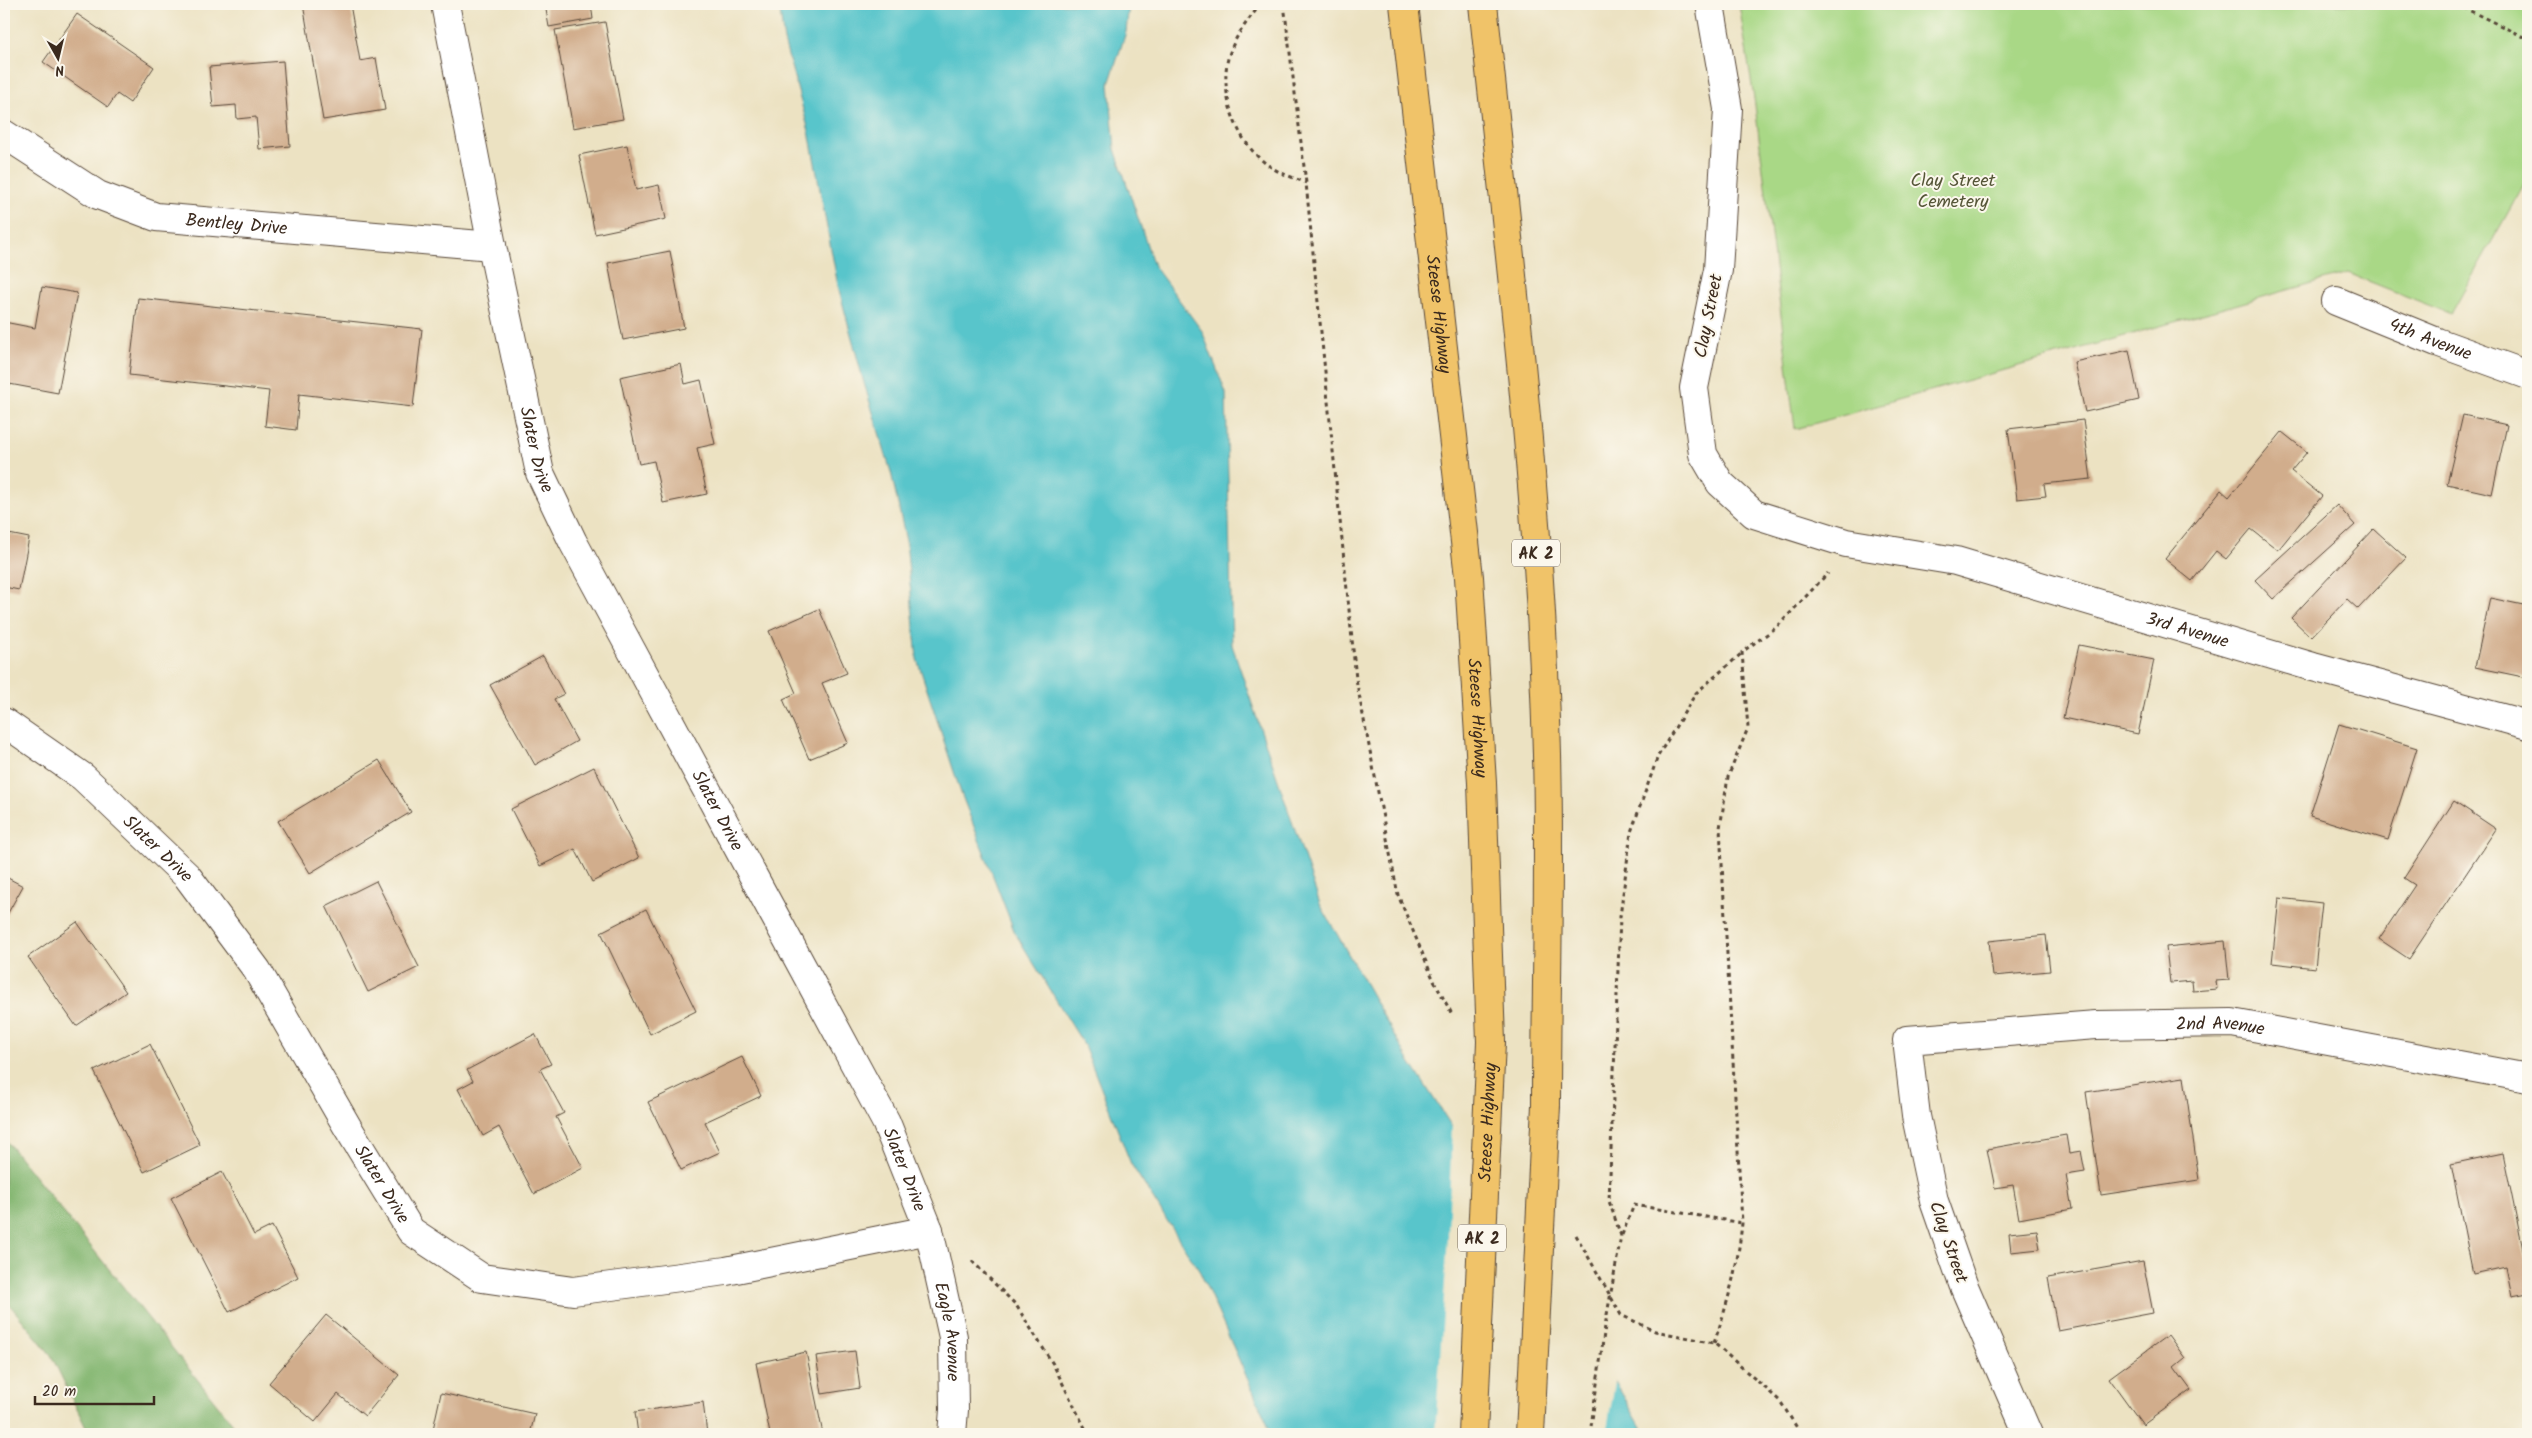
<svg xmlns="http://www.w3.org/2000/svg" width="2532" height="1438" viewBox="0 0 2532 1438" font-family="Kalam,sans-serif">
  <rect width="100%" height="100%" fill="#fbf7ec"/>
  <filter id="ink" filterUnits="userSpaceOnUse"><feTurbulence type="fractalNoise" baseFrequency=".02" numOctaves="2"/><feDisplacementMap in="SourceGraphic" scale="10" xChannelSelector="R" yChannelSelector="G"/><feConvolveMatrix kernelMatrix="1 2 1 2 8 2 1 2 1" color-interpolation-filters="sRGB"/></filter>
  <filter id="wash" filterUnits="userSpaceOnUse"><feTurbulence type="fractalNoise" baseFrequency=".0096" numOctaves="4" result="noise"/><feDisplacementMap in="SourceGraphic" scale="20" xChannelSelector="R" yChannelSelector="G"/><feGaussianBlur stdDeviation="1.12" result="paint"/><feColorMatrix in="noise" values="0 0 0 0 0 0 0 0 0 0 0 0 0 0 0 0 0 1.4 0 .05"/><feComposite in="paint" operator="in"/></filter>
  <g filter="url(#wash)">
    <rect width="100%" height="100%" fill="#ece2c2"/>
    <path fill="#a9d886" stroke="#728152" d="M 1739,4 L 2528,4 L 2528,177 L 2451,314 L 2348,273 L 1795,429 L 1755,105 Z"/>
    <path fill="#86b873" stroke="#607148" d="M 4,1138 L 241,1434 L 89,1434 L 51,1355 L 4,1298 Z"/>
    <path fill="#58c5cb" stroke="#4a7874" d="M 779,4 L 1129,4 L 1126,32 L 1109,84 L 1115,149 L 1154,266 L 1202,331 L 1226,393 L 1232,645 L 1320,904 L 1405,1054 L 1605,1364 L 1645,1434 L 1272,1434 L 1200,1272 L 1131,1164 L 1084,1045 L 1015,933 L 961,793 L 917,659 L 906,541 L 891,472 L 864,383 L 838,286 L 809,131 L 784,41 Z"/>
    <path fill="#ece2c2" d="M 1452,1123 L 1616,1377 L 1606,1434 L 1435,1434 L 1448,1237 Z"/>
    <g id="blocks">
      <g fill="#d1ad8c">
        <path d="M 303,4 L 350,4 L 360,61 L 376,58 L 385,110 L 323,120 Z"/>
        <path d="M 545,4 L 591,4 L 593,19 L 549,27 Z"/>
        <path d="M 77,14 L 154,67 L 130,103 L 117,94 L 108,107 L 43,62 Z"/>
        <path d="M 605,22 L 623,119 L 573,128 L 555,30 Z"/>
        <path d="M 283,61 L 290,146 L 259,149 L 256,117 L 237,119 L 236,105 L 213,107 L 209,67 Z"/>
        <path d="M 627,145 L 636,190 L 659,185 L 666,219 L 595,234 L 579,155 Z"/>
        <path d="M 670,251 L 684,328 L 623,340 L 608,263 Z"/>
        <path d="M 42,287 L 77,293 L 58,393 L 4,383 L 4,322 L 35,328 Z"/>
        <path d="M 138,298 L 422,329 L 413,407 L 299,394 L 296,430 L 265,426 L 269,391 L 129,375 Z"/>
        <path d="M 2129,350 L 2139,400 L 2085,412 L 2074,362 Z"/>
        <path d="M 681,364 L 685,384 L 701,380 L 715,444 L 697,448 L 707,494 L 663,503 L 654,461 L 639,464 L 620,377 Z"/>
        <path d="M 2463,415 L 2507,425 L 2492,494 L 2447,484 Z"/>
        <path d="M 2083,420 L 2091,479 L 2044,484 L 2046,496 L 2017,499 L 2008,429 Z"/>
        <path d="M 2282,432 L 2307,452 L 2291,471 L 2322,496 L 2278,550 L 2251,529 L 2226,559 L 2216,551 L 2192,581 L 2165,559 L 2221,490 L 2229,497 Z"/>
        <path d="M 2337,505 L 2355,525 L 2273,599 L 2255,580 Z"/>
        <path d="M 2374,529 L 2406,558 L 2358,609 L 2347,599 L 2311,637 L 2291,618 Z"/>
        <path d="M 4,533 L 29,538 L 19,590 L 4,587 Z"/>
        <path d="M 2490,598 L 2528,606 L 2528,678 L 2475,667 Z"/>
        <path d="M 819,609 L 847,673 L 822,683 L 848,743 L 809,759 L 783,699 L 796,693 L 769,631 Z"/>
        <path d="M 2079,645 L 2154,660 L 2138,734 L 2063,718 Z"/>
        <path d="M 543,656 L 564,694 L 554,699 L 577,741 L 535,765 L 490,685 Z"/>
        <path d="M 2339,724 L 2417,748 L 2388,840 L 2310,816 Z"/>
        <path d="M 379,760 L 411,812 L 310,873 L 278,821 Z"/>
        <path d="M 594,767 L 639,858 L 592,882 L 575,849 L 540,866 L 511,809 Z"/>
        <path d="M 2454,801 L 2496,829 L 2409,959 L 2379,939 L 2415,885 L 2404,878 Z"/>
        <path d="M 4,876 L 23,886 L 4,920 Z"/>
        <path d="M 376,881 L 419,967 L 368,992 L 326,906 Z"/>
        <path d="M 2279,898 L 2322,903 L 2315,968 L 2272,963 Z"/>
        <path d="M 646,909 L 696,1011 L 650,1034 L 601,932 Z"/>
        <path d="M 77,922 L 126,992 L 76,1026 L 28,957 Z"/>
        <path d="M 2046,935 L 2050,971 L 1993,976 L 1989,941 Z"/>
        <path d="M 2225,941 L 2229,980 L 2216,981 L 2217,989 L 2193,991 L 2192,981 L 2170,983 L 2166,947 Z"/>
        <path d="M 535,1034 L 551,1064 L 540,1069 L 564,1113 L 556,1117 L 583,1168 L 534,1194 L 499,1127 L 483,1136 L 458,1089 L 473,1081 L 467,1070 Z"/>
        <path d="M 150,1044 L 200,1145 L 144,1172 L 94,1071 Z"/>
        <path d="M 742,1057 L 761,1096 L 705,1122 L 720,1152 L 681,1170 L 648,1102 Z"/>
        <path d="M 2184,1077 L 2199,1180 L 2101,1195 L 2086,1092 Z"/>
        <path d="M 2066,1135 L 2069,1153 L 2081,1151 L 2085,1172 L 2066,1175 L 2072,1209 L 2019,1219 L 2013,1185 L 1995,1188 L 1987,1149 Z"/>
        <path d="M 2503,1153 L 2528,1274 L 2528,1293 L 2512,1296 L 2506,1267 L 2473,1274 L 2451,1164 Z"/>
        <path d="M 222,1172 L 254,1235 L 272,1226 L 298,1277 L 229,1312 L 171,1198 Z"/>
        <path d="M 2037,1230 L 2040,1249 L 2011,1252 L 2009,1233 Z"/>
        <path d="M 2143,1261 L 2153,1313 L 2058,1331 L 2048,1278 Z"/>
        <path d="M 326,1315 L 399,1375 L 365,1416 L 338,1394 L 315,1422 L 269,1383 Z"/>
        <path d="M 2168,1335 L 2185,1358 L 2174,1367 L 2191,1390 L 2143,1425 L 2109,1378 Z"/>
        <path d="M 855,1351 L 860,1388 L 822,1394 L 816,1356 Z"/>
        <path d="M 806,1352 L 823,1434 L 770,1434 L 756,1363 Z"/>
        <path d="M 441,1393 L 535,1414 L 530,1434 L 432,1434 Z"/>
        <path d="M 703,1402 L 707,1434 L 638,1434 L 635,1412 Z"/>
      </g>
    </g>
  </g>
  <g filter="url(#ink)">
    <use href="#blocks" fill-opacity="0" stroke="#564637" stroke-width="1"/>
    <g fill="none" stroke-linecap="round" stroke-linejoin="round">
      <g stroke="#564637" stroke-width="30">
        <g id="minor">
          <path id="s1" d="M 445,4 L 492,246 L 540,473 L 573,542 L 886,1122 L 929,1230 L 953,1337 L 954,1410 L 952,1434"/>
          <path id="s2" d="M 1710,4 L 1728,109 L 1718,270 L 1694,388 L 1703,454 L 1720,483 L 1754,514 L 1846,543 L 1956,561 L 2313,667 L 2528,725"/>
          <path id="s3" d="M 4,134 L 98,195 L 156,217 L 492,246"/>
          <path id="s4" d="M 2336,301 L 2437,342 L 2528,375"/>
          <path id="s5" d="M 4,722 L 83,777 L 187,876 L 257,970 L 348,1128 L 411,1231 L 482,1278 L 573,1291 L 726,1271 L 929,1230"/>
          <path id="s6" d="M 2028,1434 L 1963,1284 L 1934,1201 L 1916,1116 L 1907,1040 L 2096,1025 L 2232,1023 L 2528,1078"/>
        </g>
      </g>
      <g stroke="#564637" stroke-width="30">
        <g id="trunk">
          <path id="s7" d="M 1404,4 L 1469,577 L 1482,783 L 1491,1042"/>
          <path d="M 1483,4 C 1509,254 1541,504 1547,755 C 1550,872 1546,989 1546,1105"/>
        </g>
      </g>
      <g stroke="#564637" stroke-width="3" stroke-dasharray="4 4" stroke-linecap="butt">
        <path d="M 1261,4 C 1247,21 1231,41 1227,63 C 1221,100 1239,147 1271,167 C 1281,174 1295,178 1306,183"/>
        <path d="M 1284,4 L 1306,183 L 1356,679 L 1398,895 L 1434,981 L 1453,1016"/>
        <path d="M 2456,4 L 2528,39"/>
        <path d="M 1576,1235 L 1621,1315 L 1655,1331 L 1714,1343 L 1780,1401 L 1801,1434"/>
        <path d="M 1622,1235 L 1634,1205 L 1742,1223"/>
        <path d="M 1621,1236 L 1609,1201 L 1620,917 L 1631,832 L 1658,756 L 1696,693 L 1742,653"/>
        <path d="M 972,1261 L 1016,1305 L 1053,1364 L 1088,1434"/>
        <path d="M 1714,1343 C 1728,1303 1738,1265 1742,1223 L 1720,828 L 1728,777 L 1748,728 L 1742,652 L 1777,627 L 1828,573"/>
      </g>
      <use href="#minor" stroke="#fff" stroke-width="28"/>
      <use href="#trunk" stroke="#f0c369" stroke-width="28"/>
      <g stroke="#564637" stroke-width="30" stroke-linecap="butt">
        <g id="trunk-bridge">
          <path id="s8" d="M 1473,1434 L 1491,1042"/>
          <path d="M 1530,1434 L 1546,1105"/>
        </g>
      </g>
      <path stroke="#564637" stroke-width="3" stroke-dasharray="4 4" stroke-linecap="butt" d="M 1590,1434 L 1605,1326 L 1621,1236"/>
      <use href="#trunk-bridge" stroke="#f0c369" stroke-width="28"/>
    </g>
  </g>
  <g text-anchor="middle" stroke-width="4" stroke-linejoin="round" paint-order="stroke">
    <g fill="#fbf7ec" stroke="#75685c" stroke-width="1">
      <rect x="1512" y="539.5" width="48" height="27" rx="4"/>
      <rect x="1458" y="1224.5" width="48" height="27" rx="4"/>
    </g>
    <g font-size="16" font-weight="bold" fill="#3b2a1e">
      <text x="1536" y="559">AK 2</text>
      <text x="1482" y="1244">AK 2</text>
    </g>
    <g font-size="18" fill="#565638" stroke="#fbf7ec">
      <text x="1953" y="186">Clay Street<tspan x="1953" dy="21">Cemetery</tspan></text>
    </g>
    <g font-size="18" fill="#3b2a1e" stroke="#fbf7ec">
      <text dy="6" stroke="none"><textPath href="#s3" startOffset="255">Bentley Drive</textPath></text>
      <text dy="6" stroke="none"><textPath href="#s7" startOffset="312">Steese Highway</textPath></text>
      <text transform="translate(1708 316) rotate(-79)" y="6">Clay Street</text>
      <text dy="6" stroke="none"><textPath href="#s4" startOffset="102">4th Avenue</textPath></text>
      <text dy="6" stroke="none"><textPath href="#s1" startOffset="455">Slater Drive</textPath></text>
      <text dy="6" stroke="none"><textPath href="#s2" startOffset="984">3rd Avenue</textPath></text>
      <text dy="6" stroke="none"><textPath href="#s7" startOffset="718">Steese Highway</textPath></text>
      <text dy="6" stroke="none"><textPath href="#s1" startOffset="860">Slater Drive</textPath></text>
      <text dy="6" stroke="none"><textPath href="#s5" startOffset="200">Slater Drive</textPath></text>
      <text dy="6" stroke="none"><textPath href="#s6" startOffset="729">2nd Avenue</textPath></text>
      <text dy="6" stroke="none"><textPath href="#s8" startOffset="312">Steese Highway</textPath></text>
      <text dy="6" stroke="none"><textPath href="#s1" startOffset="1265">Slater Drive</textPath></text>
      <text dy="6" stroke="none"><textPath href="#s5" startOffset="605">Slater Drive</textPath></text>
      <text transform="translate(1949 1242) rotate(71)" y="6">Clay Street</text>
      <text dy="6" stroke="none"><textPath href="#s1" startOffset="1434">Eagle Avenue</textPath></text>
    </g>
  </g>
  <rect width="2532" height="1438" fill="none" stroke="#fbf7ec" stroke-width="20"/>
  <g transform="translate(58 58) rotate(172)" stroke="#fbf7ec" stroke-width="4" paint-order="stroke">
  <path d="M0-4L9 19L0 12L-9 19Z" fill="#3b2a1e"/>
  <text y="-8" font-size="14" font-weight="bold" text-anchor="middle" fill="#3b2a1e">N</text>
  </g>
  <path d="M35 1396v8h119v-8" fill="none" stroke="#3b2a1e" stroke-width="2.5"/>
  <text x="42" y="1396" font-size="15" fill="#3b2a1e" stroke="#fbf7ec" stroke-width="4" paint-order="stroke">20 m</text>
</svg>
